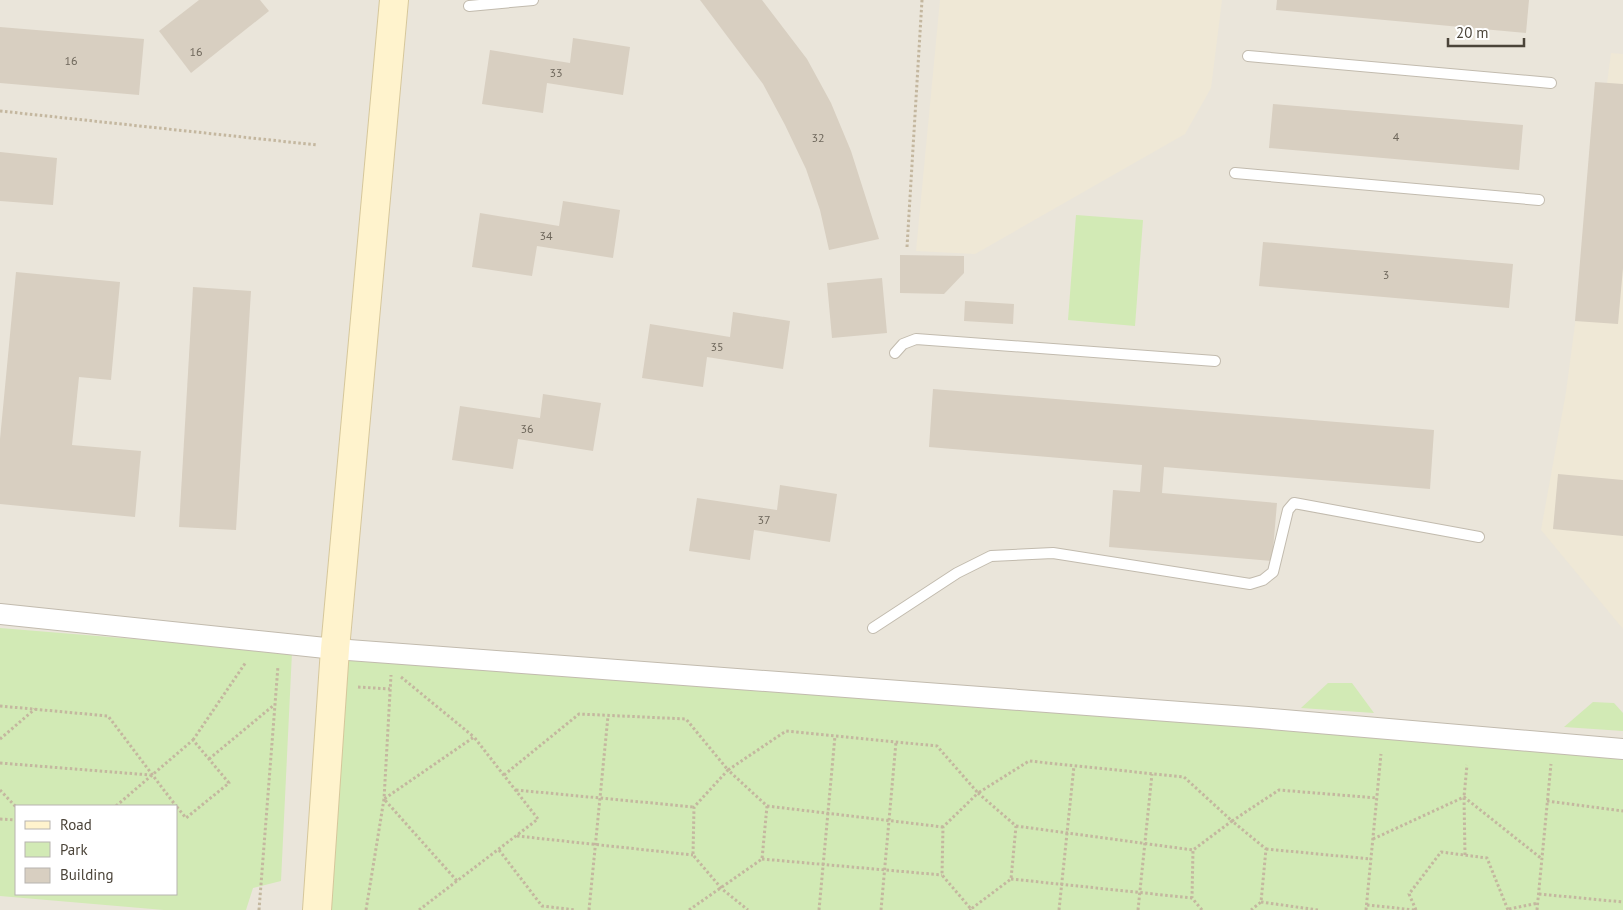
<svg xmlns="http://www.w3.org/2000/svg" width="1623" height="910" viewBox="0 0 1623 910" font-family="'PT Sans',sans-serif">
  <rect width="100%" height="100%" fill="#f6f3ec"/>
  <path fill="#eae5da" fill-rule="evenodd" d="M 0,0 L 1623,0 L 1623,910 L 0,910 ZM 16,806 L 176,806 L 176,894 L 16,894 Z"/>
  <g fill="#efe8d6">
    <path d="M 940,0 L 1222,0 L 1211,88 L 1185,134 L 975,254 L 916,251 Z"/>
    <path d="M 1611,53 L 1623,54 L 1623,629 L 1541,530 L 1566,392 Z"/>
  </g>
  <g fill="#d2eab5" fill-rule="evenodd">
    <path d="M 1076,215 L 1143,220 L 1135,326 L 1068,320 Z"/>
    <path d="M 0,628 L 292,652 L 281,881 L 253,888 L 246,910 L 164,910 L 0,896 ZM 16,806 L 176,806 L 176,894 L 16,894 Z"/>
    <path d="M 335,649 L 1623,749 L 1623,910 L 317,910 Z"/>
    <path d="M 1328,683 L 1352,683 L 1374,713 L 1301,708 Z"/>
    <path d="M 1593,702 L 1614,703 L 1623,713 L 1623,731 L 1564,727 Z"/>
  </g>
  <g fill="#d8cfc1">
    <path d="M 199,0 L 260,0 L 269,11 L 191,73 L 159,31 Z"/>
    <path d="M 700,0 L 762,0 L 807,59 L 831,103 L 851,151 L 879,239 L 829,250 L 820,210 L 806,169 L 785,125 L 763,84 Z"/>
    <path d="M 1277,0 L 1529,0 L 1526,33 L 1276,10 Z"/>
    <path d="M 0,27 L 144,39 L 139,95 L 0,83 Z"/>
    <path d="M 573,38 L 630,47 L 623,95 L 547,83 L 543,113 L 482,104 L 490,50 L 570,63 Z"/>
    <path d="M 1595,82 L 1623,84 L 1623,268 L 1618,324 L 1575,321 Z"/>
    <path d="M 1273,104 L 1523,125 L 1519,170 L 1269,148 Z"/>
    <path d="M 0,152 L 57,158 L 53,205 L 0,201 Z"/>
    <path d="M 563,201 L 620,210 L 613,258 L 537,246 L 532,276 L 472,267 L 480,213 L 559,226 Z"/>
    <path d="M 1263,242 L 1513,264 L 1509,308 L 1259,286 Z"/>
    <path d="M 900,255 L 964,256 L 964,273 L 944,294 L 900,293 Z"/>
    <path d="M 16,272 L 120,282 L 111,380 L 79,377 L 72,445 L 141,451 L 135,517 L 0,504 L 0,439 Z"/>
    <path d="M 882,278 L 887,333 L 832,338 L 827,283 Z"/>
    <path d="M 193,287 L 251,291 L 236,530 L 179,527 Z"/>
    <path d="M 965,301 L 1014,304 L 1013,324 L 964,321 Z"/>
    <path d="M 733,312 L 790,321 L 783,369 L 707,357 L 703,387 L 642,378 L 650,324 L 730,337 Z"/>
    <path d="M 933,389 L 1434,430 L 1430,489 L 1164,467 L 1162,493 L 1277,503 L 1272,561 L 1109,547 L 1113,490 L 1140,492 L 1142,465 L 929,447 Z"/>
    <path d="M 543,394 L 601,403 L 593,451 L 518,439 L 513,469 L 452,460 L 460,406 L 540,418 Z"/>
    <path d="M 1558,474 L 1623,480 L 1623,536 L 1553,529 Z"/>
    <path d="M 780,485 L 837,494 L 830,542 L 754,530 L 750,560 L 689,551 L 697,498 L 777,510 Z"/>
  </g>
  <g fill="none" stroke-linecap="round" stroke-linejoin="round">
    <g stroke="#c2bbae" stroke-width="12">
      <g id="lane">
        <path d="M 469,6 L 533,0"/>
        <path d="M 1248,56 L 1551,83"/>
        <path d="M 1235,173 L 1539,200"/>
        <path d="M 895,353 L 903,344 L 916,339 L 1215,361"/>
        <path d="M 873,628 L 957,573 L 991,556 L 1053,553 L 1250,584 L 1263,580 L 1273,572 L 1288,510 L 1294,503 L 1479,537"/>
      </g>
    </g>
    <g stroke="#c2bbae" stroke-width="22">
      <path id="street" d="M 0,614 L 335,649 L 1248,717 L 1623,749"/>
    </g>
    <g stroke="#d6c79b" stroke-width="30">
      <path id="secondary" d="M 317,910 L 335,649 L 394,0"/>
    </g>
    <g stroke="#c4b79f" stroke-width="3" stroke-dasharray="2.5 2.5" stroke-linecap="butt">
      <path d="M 0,111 L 317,145"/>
      <path d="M 907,247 L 922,0"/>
      <path d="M 401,677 L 474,737"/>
      <path d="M 358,687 L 390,689"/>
      <path d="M 0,706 L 108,716 L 176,806"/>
      <path d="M 0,739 L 35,709"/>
      <path d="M 193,740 L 246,662"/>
      <path d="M 209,759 L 274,705"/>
      <path d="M 0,763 L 150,775"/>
      <path d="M 504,775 L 579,714 L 686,719 L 728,770 L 786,731 L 937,746 L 978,793 L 1029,761 L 1184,777 L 1232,821 L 1279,790 L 1377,798"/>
      <path d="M 0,790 L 16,807"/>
      <path d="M 516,790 L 694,807"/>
      <path d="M 978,793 L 1016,826 L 1011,879 L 971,909 L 942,875 L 943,827 Z"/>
      <path d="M 1547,801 L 1623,811"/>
      <path d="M 116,806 L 193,740 L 229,783 L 186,818 L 176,806"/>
      <path d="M 767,806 L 943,827"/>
      <path d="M 0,819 L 16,820"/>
      <path d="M 1016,826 L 1193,850"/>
      <path d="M 517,836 L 693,855"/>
      <path d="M 1373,839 L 1464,797 L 1542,859"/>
      <path d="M 1266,849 L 1371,859"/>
      <path d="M 499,850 L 542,906 L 576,910"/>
      <path d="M 1465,855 L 1464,797 L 1467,765"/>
      <path d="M 762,859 L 942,875"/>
      <path d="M 1011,879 L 1192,898"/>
      <path d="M 1539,894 L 1623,902"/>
      <path d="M 1261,902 L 1318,910"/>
      <path d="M 1367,905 L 1415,910"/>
      <path d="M 1509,909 L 1538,903"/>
      <path d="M 259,910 L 278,666"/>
      <path d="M 366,910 L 384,799 L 391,675"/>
      <path d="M 419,910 L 538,819 L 474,737 L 384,799 L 458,882"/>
      <path d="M 589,910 L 608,716"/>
      <path d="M 689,910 L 762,859 L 767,806 L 728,770 L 694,807 L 693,855 L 722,889 L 748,910"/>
      <path d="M 819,910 L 835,736"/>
      <path d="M 881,910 L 896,742"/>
      <path d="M 969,910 L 973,910"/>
      <path d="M 1059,910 L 1074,766"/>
      <path d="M 1138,910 L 1152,774"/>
      <path d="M 1202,910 L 1192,898 L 1193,850 L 1232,821 L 1266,849 L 1261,902 L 1251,910"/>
      <path d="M 1366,910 L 1381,754"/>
      <path d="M 1416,910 L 1409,894 L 1441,852 L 1487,858 L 1508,910"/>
      <path d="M 1537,910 L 1551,764"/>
    </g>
    <use href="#lane" stroke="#fff" stroke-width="10"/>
    <use href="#street" stroke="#fff" stroke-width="20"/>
    <use href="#secondary" stroke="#fff3cd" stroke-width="28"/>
  </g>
  <g text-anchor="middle" stroke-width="4.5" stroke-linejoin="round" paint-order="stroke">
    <g font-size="12" fill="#6e675b">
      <text x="196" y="56">16</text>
      <text x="71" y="65">16</text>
      <text x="556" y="77">33</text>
      <text x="1396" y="141">4</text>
      <text x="818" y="142">32</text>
      <text x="546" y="240">34</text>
      <text x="1386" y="279">3</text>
      <text x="717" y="351">35</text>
      <text x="527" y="433">36</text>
      <text x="764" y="524">37</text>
    </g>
  </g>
  <rect x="15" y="805" width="162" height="90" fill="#ffffff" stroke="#b7b4b0"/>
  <rect x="25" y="821" width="25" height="8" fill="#fff3cd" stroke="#b7b4b0"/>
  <text x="60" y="830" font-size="15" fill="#4b4439">Road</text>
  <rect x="25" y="842" width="25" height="15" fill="#d2eab5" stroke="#b7b4b0"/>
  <text x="60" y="855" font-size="15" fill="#4b4439">Park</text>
  <rect x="25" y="868" width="25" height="15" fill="#d8cfc1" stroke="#b7b4b0"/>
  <text x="60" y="880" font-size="15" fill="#4b4439">Building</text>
  <path d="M1448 38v8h76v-8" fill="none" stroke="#4b4439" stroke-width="2.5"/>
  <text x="1456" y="38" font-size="15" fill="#4b4439" stroke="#ffffff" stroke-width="4" paint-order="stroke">20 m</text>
</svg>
